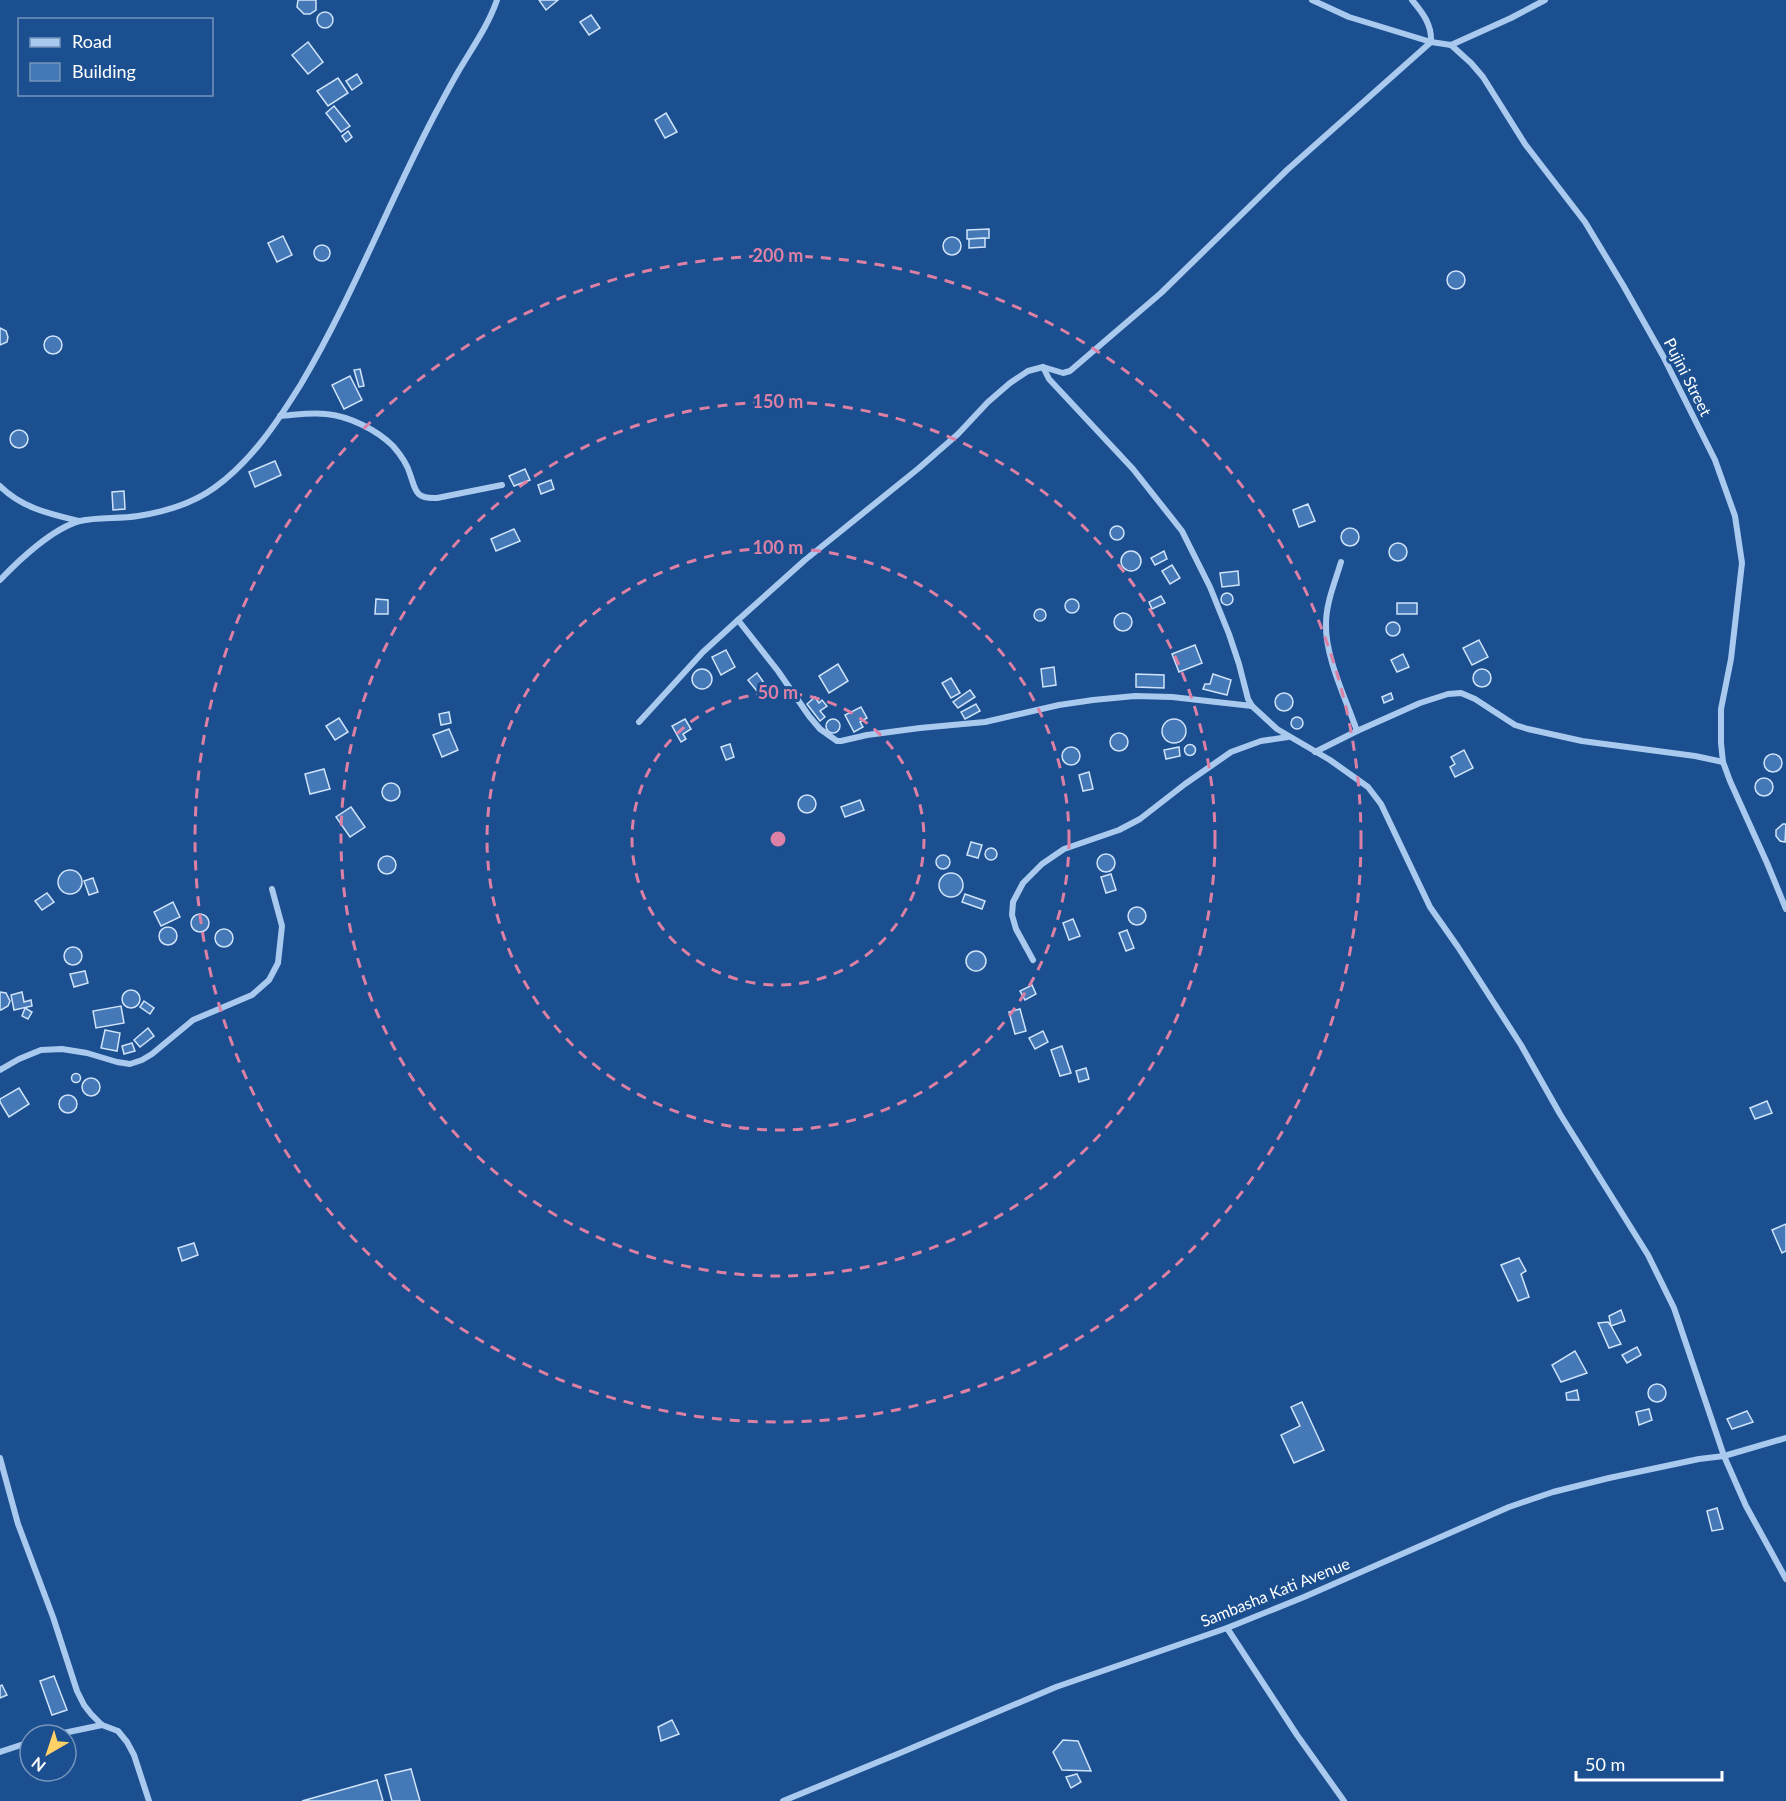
<svg xmlns="http://www.w3.org/2000/svg" width="1786" height="1801" viewBox="0 0 1786 1801" font-family="Lato,sans-serif">
  <rect width="100%" height="100%" fill="#1b4f8f"/>
  <g fill="#4478b7" stroke="#cfe3fa" stroke-width="1.5">
    <path d="M 298,0 L 316,0 L 316,10 L 310,14 L 304,14 L 297,7 Z"/>
    <path d="M 539,0 L 558,0 L 546,10 Z"/>
    <circle cx="325" cy="20" r="8"/>
    <path d="M 591,15 L 600,28 L 589,35 L 580,22 Z"/>
    <path d="M 308,42 L 323,62 L 308,74 L 292,55 Z"/>
    <path d="M 357,74 L 362,83 L 352,90 L 346,81 Z"/>
    <path d="M 338,78 L 348,93 L 328,106 L 317,91 Z"/>
    <path d="M 334,106 L 350,126 L 341,132 L 326,113 Z"/>
    <path d="M 666,113 L 677,132 L 665,138 L 655,120 Z"/>
    <path d="M 348,131 L 352,137 L 346,142 L 342,136 Z"/>
    <path d="M 989,229 L 989,238 L 967,239 L 967,230 Z"/>
    <path d="M 283,236 L 292,255 L 277,262 L 268,243 Z"/>
    <circle cx="952" cy="246" r="9"/>
    <path d="M 985,238 L 985,247 L 969,248 L 969,239 Z"/>
    <circle cx="322" cy="253" r="8"/>
    <circle cx="1456" cy="280" r="9"/>
    <path d="M 0,328 L 6,331 L 8,337 L 7,342 L 0,345 Z"/>
    <circle cx="53" cy="345" r="9"/>
    <path d="M 360,369 L 364,386 L 359,387 L 354,370 Z"/>
    <path d="M 350,376 L 362,400 L 344,409 L 332,385 Z"/>
    <circle cx="19" cy="439" r="9"/>
    <path d="M 275,461 L 281,475 L 255,487 L 249,472 Z"/>
    <path d="M 525,469 L 530,480 L 514,486 L 509,476 Z"/>
    <path d="M 551,480 L 554,489 L 541,494 L 538,485 Z"/>
    <path d="M 124,491 L 125,509 L 113,510 L 112,492 Z"/>
    <path d="M 1308,504 L 1315,521 L 1299,527 L 1293,510 Z"/>
    <circle cx="1117" cy="533" r="7"/>
    <circle cx="1350" cy="537" r="9"/>
    <path d="M 514,529 L 520,541 L 496,551 L 491,539 Z"/>
    <circle cx="1398" cy="552" r="9"/>
    <circle cx="1131" cy="561" r="10"/>
    <path d="M 1164,551 L 1167,559 L 1155,565 L 1151,558 Z"/>
    <path d="M 1172,565 L 1180,578 L 1170,584 L 1162,571 Z"/>
    <path d="M 1238,571 L 1239,585 L 1222,587 L 1220,573 Z"/>
    <circle cx="1227" cy="599" r="6"/>
    <path d="M 1161,596 L 1165,603 L 1152,609 L 1149,602 Z"/>
    <circle cx="1072" cy="606" r="7"/>
    <path d="M 376,599 L 388,600 L 388,614 L 375,614 Z"/>
    <rect x="1397" y="603" width="20" height="11"/>
    <circle cx="1040" cy="615" r="6"/>
    <circle cx="1123" cy="622" r="9"/>
    <circle cx="1393" cy="629" r="7"/>
    <path d="M 1479,640 L 1488,657 L 1472,665 L 1463,648 Z"/>
    <path d="M 1195,645 L 1202,663 L 1179,672 L 1172,654 Z"/>
    <path d="M 726,650 L 735,667 L 721,675 L 712,657 Z"/>
    <path d="M 1403,654 L 1409,667 L 1397,672 L 1391,660 Z"/>
    <path d="M 838,664 L 848,681 L 829,693 L 819,676 Z"/>
    <path d="M 1054,667 L 1056,685 L 1043,687 L 1041,669 Z"/>
    <circle cx="702" cy="679" r="10"/>
    <circle cx="1482" cy="678" r="9"/>
    <path d="M 757,673 L 769,690 L 761,696 L 748,680 Z"/>
    <path d="M 1136,674 L 1164,675 L 1164,688 L 1136,687 Z"/>
    <path d="M 1213,674 L 1231,680 L 1227,695 L 1203,689 L 1205,684 L 1210,684 Z"/>
    <path d="M 951,678 L 960,693 L 951,698 L 942,683 Z"/>
    <path d="M 970,690 L 975,697 L 958,708 L 953,702 Z"/>
    <path d="M 1391,693 L 1393,699 L 1384,703 L 1382,697 Z"/>
    <circle cx="1284" cy="702" r="9"/>
    <path d="M 815,697 L 819,703 L 822,700 L 827,706 L 820,711 L 825,717 L 820,721 L 807,704 Z"/>
    <path d="M 976,704 L 980,711 L 965,719 L 961,712 Z"/>
    <path d="M 861,707 L 867,718 L 860,722 L 863,727 L 854,732 L 845,715 Z"/>
    <path d="M 449,712 L 451,723 L 441,725 L 439,714 Z"/>
    <circle cx="1297" cy="723" r="6"/>
    <path d="M 339,718 L 348,732 L 335,740 L 326,726 Z"/>
    <circle cx="833" cy="726" r="7"/>
    <circle cx="1174" cy="731" r="12"/>
    <path d="M 685,719 L 691,729 L 683,734 L 686,739 L 681,742 L 672,726 Z"/>
    <path d="M 449,729 L 458,750 L 442,757 L 433,735 Z"/>
    <circle cx="1119" cy="742" r="9"/>
    <path d="M 730,744 L 734,757 L 726,760 L 721,747 Z"/>
    <circle cx="1190" cy="750" r="5.5"/>
    <path d="M 1179,747 L 1180,756 L 1166,759 L 1164,750 Z"/>
    <circle cx="1071" cy="756" r="9"/>
    <path d="M 1464,750 L 1473,768 L 1455,777 L 1450,767 L 1455,764 L 1451,757 Z"/>
    <circle cx="1773" cy="763" r="9"/>
    <path d="M 324,769 L 330,789 L 310,794 L 305,774 Z"/>
    <path d="M 1089,772 L 1093,789 L 1083,791 L 1079,775 Z"/>
    <circle cx="1764" cy="787" r="9"/>
    <circle cx="391" cy="792" r="9"/>
    <circle cx="807" cy="804" r="9"/>
    <path d="M 860,800 L 864,810 L 845,817 L 841,807 Z"/>
    <path d="M 351,807 L 365,827 L 350,837 L 336,817 Z"/>
    <path d="M 1783,824 L 1786,824 L 1785,842 L 1780,841 L 1776,836 L 1776,830 Z"/>
    <path d="M 971,842 L 982,845 L 978,858 L 967,855 Z"/>
    <circle cx="991" cy="854" r="6"/>
    <circle cx="1106" cy="863" r="9"/>
    <circle cx="943" cy="862" r="7"/>
    <circle cx="387" cy="865" r="9"/>
    <circle cx="70" cy="882" r="12"/>
    <circle cx="951" cy="885" r="12"/>
    <path d="M 1111,874 L 1116,890 L 1106,893 L 1101,877 Z"/>
    <path d="M 93,878 L 98,892 L 89,895 L 84,881 Z"/>
    <path d="M 47,893 L 54,902 L 42,910 L 35,901 Z"/>
    <path d="M 965,894 L 985,901 L 982,909 L 962,902 Z"/>
    <path d="M 173,902 L 180,917 L 161,926 L 154,912 Z"/>
    <circle cx="1137" cy="916" r="9"/>
    <circle cx="200" cy="923" r="9"/>
    <path d="M 1073,919 L 1080,936 L 1069,940 L 1063,923 Z"/>
    <circle cx="168" cy="936" r="9"/>
    <circle cx="224" cy="938" r="9"/>
    <path d="M 1127,930 L 1134,948 L 1126,951 L 1119,933 Z"/>
    <circle cx="73" cy="956" r="9"/>
    <circle cx="976" cy="961" r="10"/>
    <path d="M 85,971 L 88,983 L 74,987 L 70,974 Z"/>
    <path d="M 1032,985 L 1036,994 L 1025,1000 L 1020,991 Z"/>
    <circle cx="131" cy="999" r="9"/>
    <path d="M 0,992 L 6,993 L 10,1001 L 8,1006 L 1,1010 L 0,1010 Z"/>
    <path d="M 22,992 L 24,1002 L 31,1000 L 32,1006 L 14,1010 L 11,995 Z"/>
    <path d="M 144,1001 L 154,1008 L 150,1014 L 140,1007 Z"/>
    <path d="M 121,1006 L 124,1023 L 96,1028 L 93,1011 Z"/>
    <path d="M 25,1008 L 32,1012 L 28,1019 L 22,1016 Z"/>
    <path d="M 1020,1009 L 1026,1031 L 1015,1034 L 1009,1012 Z"/>
    <path d="M 148,1028 L 154,1036 L 140,1047 L 134,1040 Z"/>
    <path d="M 105,1030 L 120,1033 L 117,1051 L 101,1048 Z"/>
    <path d="M 1043,1031 L 1048,1042 L 1035,1049 L 1029,1038 Z"/>
    <path d="M 132,1043 L 135,1051 L 124,1054 L 122,1046 Z"/>
    <path d="M 1062,1046 L 1071,1073 L 1060,1076 L 1051,1050 Z"/>
    <path d="M 1086,1068 L 1089,1079 L 1079,1082 L 1076,1071 Z"/>
    <circle cx="76" cy="1078" r="4.5"/>
    <circle cx="91" cy="1087" r="9"/>
    <path d="M 19,1088 L 29,1104 L 9,1117 L 0,1102 L 0,1099 Z"/>
    <circle cx="68" cy="1104" r="9"/>
    <path d="M 1767,1101 L 1772,1113 L 1755,1119 L 1750,1108 Z"/>
    <path d="M 1786,1224 L 1786,1251 L 1782,1253 L 1772,1230 Z"/>
    <path d="M 194,1243 L 198,1255 L 182,1261 L 178,1248 Z"/>
    <path d="M 1519,1258 L 1526,1271 L 1521,1274 L 1529,1297 L 1518,1301 L 1501,1265 Z"/>
    <path d="M 1621,1310 L 1625,1321 L 1611,1326 L 1609,1316 Z"/>
    <path d="M 1608,1322 L 1611,1326 L 1621,1344 L 1609,1348 L 1598,1323 Z"/>
    <path d="M 1637,1347 L 1641,1355 L 1627,1363 L 1622,1355 Z"/>
    <path d="M 1575,1351 L 1587,1373 L 1561,1382 L 1552,1365 Z"/>
    <circle cx="1657" cy="1393" r="9"/>
    <path d="M 1577,1390 L 1579,1400 L 1567,1400 L 1566,1393 Z"/>
    <path d="M 1302,1402 L 1324,1450 L 1294,1463 L 1281,1435 L 1300,1426 L 1291,1407 Z"/>
    <path d="M 1649,1409 L 1652,1420 L 1639,1425 L 1636,1412 Z"/>
    <path d="M 1747,1411 L 1753,1422 L 1732,1429 L 1727,1419 Z"/>
    <path d="M 1717,1508 L 1723,1529 L 1712,1531 L 1707,1511 Z"/>
    <path d="M 54,1676 L 67,1710 L 52,1715 L 40,1681 Z"/>
    <path d="M 2,1685 L 7,1695 L 0,1698 L 0,1686 Z"/>
    <path d="M 672,1720 L 679,1734 L 661,1741 L 658,1727 Z"/>
    <path d="M 1063,1740 L 1078,1741 L 1091,1771 L 1062,1770 L 1053,1752 Z"/>
    <path d="M 411,1769 L 420,1801 L 392,1801 L 385,1775 Z"/>
    <path d="M 1077,1774 L 1081,1782 L 1071,1788 L 1066,1777 Z"/>
    <path d="M 377,1780 L 383,1801 L 302,1801 Z"/>
  </g>
  <g fill="none" stroke-linecap="round" stroke-linejoin="round">
    <g stroke="#a9c9ee" stroke-width="6">
      <path d="M 1312,0 L 1349,17 L 1431,42 L 1451,45 L 1471,63 L 1483,77 L 1525,144 L 1585,222 L 1623,285 L 1663,356 L 1715,460 L 1735,516 L 1742,563 L 1731,659 L 1721,709 L 1721,743 L 1723,762 L 1730,781 L 1767,863 L 1786,909"/>
      <path d="M 1451,45 L 1511,18 L 1545,0"/>
      <path d="M 1043,367 L 1049,379 L 1133,469 L 1182,531 L 1210,587 L 1229,634 L 1239,664 L 1248,699 L 1252,706 L 1277,729 L 1330,760 L 1368,787 L 1381,804 L 1430,907 L 1458,947 L 1521,1045 L 1560,1114 L 1648,1255 L 1674,1308 L 1724,1456 L 1746,1506 L 1786,1579"/>
      <path d="M 280,416 C 295,415 311,412 326,414 C 349,416 377,430 393,446 C 400,454 407,463 410,474 C 416,491 415,499 437,498 L 502,485"/>
      <path d="M 0,486 C 22,508 50,514 79,521"/>
      <path d="M 1341,562 C 1335,582 1326,603 1326,624 C 1325,657 1346,699 1357,731"/>
      <path d="M 0,580 C 19,560 53,528 80,521 C 98,517 119,519 138,516 C 164,512 193,503 214,488 C 251,462 278,421 301,384 C 352,298 388,204 434,116 C 442,101 450,86 458,72 C 472,48 488,26 497,0"/>
      <path d="M 738,620 L 778,671 L 809,716 L 820,729 L 837,741 L 841,741 L 867,735 L 920,728 L 985,722 L 1059,705 L 1093,700 L 1135,696 L 1172,697 L 1252,706"/>
      <path d="M 639,722 L 703,652 L 738,620 L 805,560 L 919,468 L 958,434 L 988,402 L 1010,383 L 1028,371 L 1043,367 L 1063,373 L 1070,371 L 1161,293 L 1287,170 L 1431,42 C 1432,25 1423,13 1412,0"/>
      <path d="M 1315,752 L 1357,731 L 1420,703 L 1448,694 L 1461,693 L 1475,699 L 1515,725 L 1528,729 L 1582,741 L 1695,756 L 1723,762"/>
      <path d="M 1033,960 L 1016,929 L 1012,915 L 1013,902 L 1023,883 L 1042,864 L 1064,849 L 1119,830 L 1140,819 L 1185,784 L 1231,752 L 1261,741 L 1288,737"/>
      <path d="M 0,1070 L 19,1059 L 41,1050 L 62,1049 L 87,1053 L 117,1062 L 130,1064 L 142,1060 L 152,1054 L 193,1020 L 252,995 L 269,980 L 278,963 L 282,926 L 272,889"/>
      <path d="M 0,1458 L 18,1524 L 53,1617 L 77,1691 L 84,1705 L 91,1714 L 102,1725 L 118,1731 L 127,1742 L 134,1755 L 149,1801"/>
      <path d="M 1227,1628 L 1297,1735 L 1344,1801"/>
      <path d="M 54,1735 L 102,1725"/>
      <path d="M 0,1752 L 30,1742"/>
      <path d="M 783,1801 L 900,1753 L 1056,1687 L 1227,1628 L 1304,1597 L 1509,1507 L 1553,1492 L 1609,1478 L 1699,1459 L 1724,1456 L 1786,1438"/>
    </g>
  </g>
  <g fill="none" stroke="#dd80a5" stroke-width="3" stroke-dasharray="10 8">
    <circle cx="778" cy="839" r="146"/>
    <circle cx="778" cy="839" r="291"/>
    <circle cx="778" cy="839" r="437"/>
    <circle cx="778" cy="839" r="583"/>
  </g>
  <g text-anchor="middle" stroke-width="6" stroke-linejoin="round" paint-order="stroke">
    <g font-size="16" fill="#fff" stroke="#1b4f8f">
      <text transform="translate(1688 377) rotate(63)" y="6">Pujini Street</text>
      <text transform="translate(1275 1592) rotate(-22)" y="6">Sambasha Kati Avenue</text>
    </g>
  </g>
  <circle cx="778" cy="839" r="9" fill="#dd80a5" stroke="#1b4f8f" stroke-width="3"/>
  <g font-size="18" text-anchor="middle" font-weight="bold" fill="#dd80a5" stroke="#1b4f8f" stroke-width="6" stroke-linejoin="round" paint-order="stroke">
    <text x="778" y="262">200 m</text>
    <text x="778" y="408">150 m</text>
    <text x="778" y="554">100 m</text>
    <text x="778" y="699">50 m</text>
  </g>
  <rect x="18" y="18" width="195" height="78" fill="#1b4f8f" stroke="#7695bc" stroke-width="1.5"/>
  <rect x="30" y="38" width="30" height="9" fill="#a9c9ee" stroke="#7695bc" stroke-width="1.5"/>
  <text x="72" y="48" font-size="18" fill="#ffffff">Road</text>
  <rect x="30" y="63" width="30" height="18" fill="#4478b7" stroke="#7695bc" stroke-width="1.5"/>
  <text x="72" y="78" font-size="18" fill="#ffffff">Building</text>
  <g transform="translate(48 1753) rotate(219)"><circle r="28" fill="#1b4f8f" stroke="#7695bc" stroke-width="1.5"/>
  <path d="M0-4.5L10 22L0 15L-10 22Z" fill="#ffd166"/>
  <text y="-9" font-size="16" font-weight="bold" text-anchor="middle" fill="#ffffff">N</text>
  </g>
  <path d="M1576 1771v9h146v-9" fill="none" stroke="#ffffff" stroke-width="3"/>
  <text x="1585" y="1771" font-size="18" fill="#ffffff" stroke="#1b4f8f" stroke-width="4.5" paint-order="stroke">50 m</text>
</svg>
